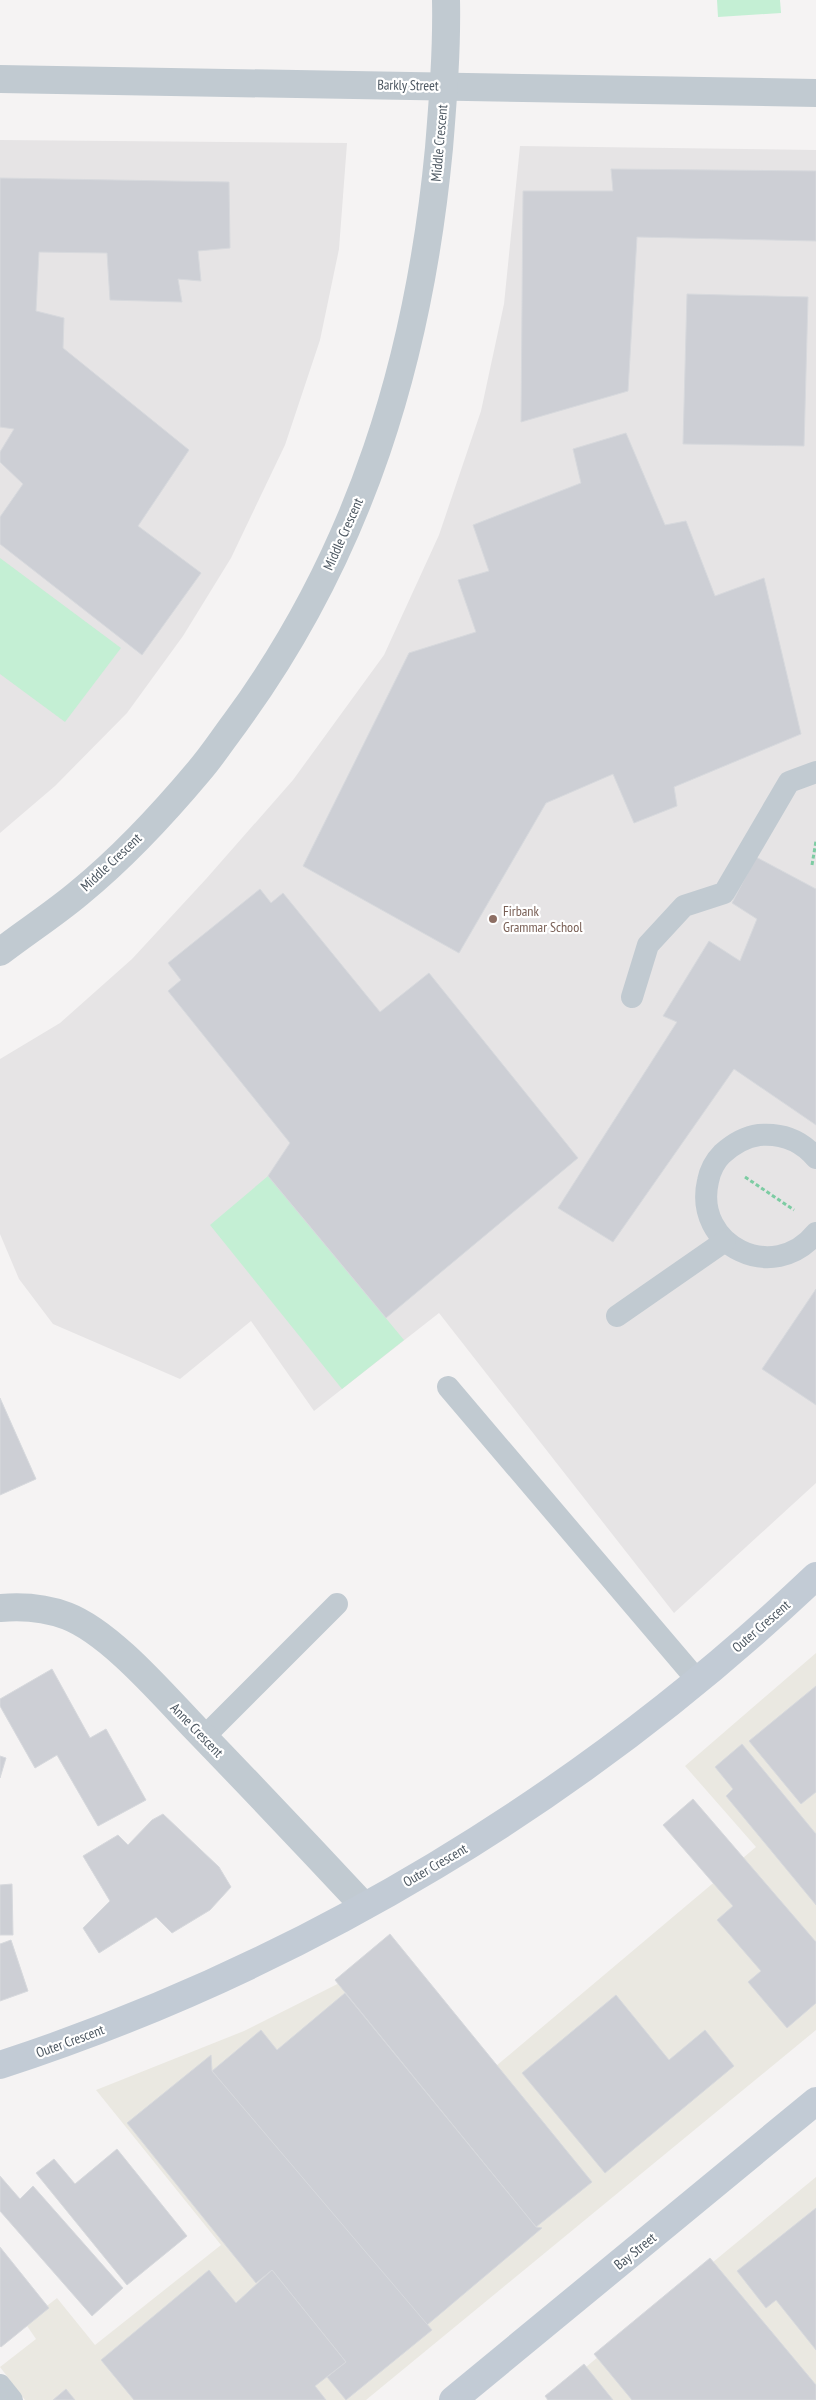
<svg xmlns="http://www.w3.org/2000/svg" width="816" height="2400" viewBox="0 0 816 2400" font-family="'PT Sans Narrow',sans-serif">
  <rect width="100%" height="100%" fill="#f5f3f3"/>
  <g fill="#eae8e1">
    <path d="M 816,1653 L 816,2030 L 366,2400 L 25,2400 L 0,2367 L 36,2339 L 25,2323 L 57,2298 L 95,2345 L 221,2245 L 96,2090 L 244,2031 L 397,1954 L 496,2066 L 756,1847 L 685,1766 Z"/>
    <path d="M 816,2177 L 816,2400 L 546,2400 Z"/>
  </g>
  <g fill="#e6e4e5">
    <path d="M 0,140 L 347,143 L 339,249 L 320,340 L 285,445 L 231,558 L 183,636 L 127,713 L 55,786 L 0,833 Z"/>
    <path d="M 520,146 L 816,150 L 816,1483 L 674,1613 L 439,1313 L 314,1411 L 251,1321 L 180,1379 L 53,1324 L 19,1279 L 0,1234 L 0,1059 L 60,1023 L 132,959 L 206,879 L 293,780 L 384,655 L 439,535 L 481,411 L 504,304 Z"/>
  </g>
  <g fill="#c4efd4">
    <path d="M 717,0 L 780,0 L 781,13 L 718,17 Z"/>
    <path d="M 0,558 L 121,648 L 65,722 L 0,674 Z"/>
    <path d="M 268,1176 L 404,1340 L 342,1389 L 210,1225 Z"/>
  </g>
  <g fill="#cdcfd5" stroke="#d7d9dd">
    <path d="M 611,169 L 816,171 L 816,241 L 637,237 L 628,391 L 521,422 L 523,191 L 613,191 Z"/>
    <path d="M 0,178 L 229,182 L 230,248 L 198,251 L 201,281 L 178,279 L 182,302 L 110,300 L 107,253 L 39,252 L 36,311 L 64,318 L 63,348 L 189,450 L 138,526 L 201,573 L 142,655 L 0,544 L 0,517 L 23,484 L 0,462 L 0,452 L 14,429 L 0,427 Z"/>
    <path d="M 687,294 L 808,297 L 804,446 L 683,444 Z"/>
    <path d="M 626,433 L 665,525 L 686,521 L 715,596 L 764,578 L 801,734 L 674,787 L 677,806 L 634,823 L 613,774 L 546,803 L 459,953 L 303,866 L 409,653 L 476,632 L 458,580 L 489,571 L 473,525 L 581,483 L 573,449 Z"/>
    <path d="M 756,857 L 816,889 L 816,1125 L 734,1069 L 613,1242 L 558,1208 L 677,1022 L 663,1016 L 709,941 L 740,961 L 757,919 L 732,903 Z"/>
    <path d="M 260,889 L 271,903 L 283,893 L 380,1012 L 429,973 L 578,1158 L 386,1318 L 268,1176 L 290,1143 L 168,991 L 181,980 L 168,963 Z"/>
    <path d="M 816,1289 L 816,1405 L 762,1369 Z"/>
    <path d="M 0,1398 L 36,1479 L 0,1495 Z"/>
    <path d="M 52,1669 L 90,1738 L 106,1729 L 146,1800 L 98,1826 L 57,1755 L 35,1768 L 0,1706 L 0,1699 Z"/>
    <path d="M 816,1686 L 816,1792 L 801,1804 L 749,1741 Z"/>
    <path d="M 742,1744 L 816,1834 L 816,1905 L 726,1796 L 733,1789 L 715,1767 Z"/>
    <path d="M 0,1756 L 6,1758 L 0,1778 Z"/>
    <path d="M 693,1799 L 816,1942 L 816,2003 L 787,2028 L 748,1982 L 761,1971 L 717,1920 L 733,1906 L 663,1825 Z"/>
    <path d="M 163,1814 L 219,1867 L 231,1887 L 210,1910 L 172,1933 L 156,1917 L 99,1953 L 83,1928 L 110,1901 L 83,1856 L 118,1835 L 128,1845 L 152,1820 Z"/>
    <path d="M 12,1884 L 13,1935 L 0,1935 L 0,1885 Z"/>
    <path d="M 390,1934 L 592,2182 L 536,2227 L 335,1980 Z"/>
    <path d="M 11,1940 L 28,1991 L 0,2001 L 0,1944 Z"/>
    <path d="M 345,1993 L 536,2227 L 542,2228 L 427,2325 L 212,2071 L 261,2030 L 277,2050 Z"/>
    <path d="M 616,1995 L 669,2060 L 705,2030 L 734,2066 L 605,2173 L 522,2073 Z"/>
    <path d="M 211,2055 L 212,2071 L 432,2330 L 346,2400 L 327,2377 L 346,2362 L 272,2270 L 256,2283 L 127,2123 Z"/>
    <path d="M 117,2149 L 187,2236 L 127,2285 L 36,2173 L 54,2159 L 75,2184 Z"/>
    <path d="M 0,2176 L 20,2199 L 33,2186 L 123,2288 L 92,2316 L 0,2211 Z"/>
    <path d="M 816,2208 L 816,2350 L 776,2300 L 766,2308 L 737,2271 Z"/>
    <path d="M 0,2247 L 49,2308 L 1,2347 L 0,2346 Z"/>
    <path d="M 710,2258 L 816,2385 L 816,2400 L 632,2400 L 594,2354 Z"/>
    <path d="M 209,2270 L 236,2303 L 272,2270 L 346,2362 L 315,2386 L 326,2400 L 134,2400 L 101,2360 Z"/>
    <path d="M 584,2364 L 613,2400 L 548,2400 L 545,2396 Z"/>
    <path d="M 66,2389 L 75,2400 L 53,2400 Z"/>
  </g>
  <g fill="none" stroke-linecap="round" stroke-linejoin="round">
    <g stroke="#7dcca3" stroke-width="3" stroke-dasharray="4 2.5" stroke-linecap="butt">
      <path d="M 812,865 L 816,841"/>
      <path d="M 745,1177 L 794,1210"/>
    </g>
    <g stroke="#c1cad1" stroke-width="22">
      <path d="M 632,997 L 648,945 L 684,906 L 724,893 L 789,782 L 816,772"/>
      <path d="M 816,1158 C 801,1140 782,1133 759,1135 C 744,1137 733,1144 722,1154 C 715,1161 710,1171 708,1181 C 693,1246 774,1285 816,1233"/>
      <path d="M 617,1316 L 725,1241"/>
      <path d="M 448,1387 L 698,1681"/>
      <path d="M 204,1737 L 337,1604"/>
      <path d="M 0,2385 L 12,2400"/>
    </g>
    <g stroke="#c1cad1" stroke-width="28">
      <path d="M 0,79 L 816,93"/>
      <path d="M 0,952 C 26,932 54,914 79,893 C 123,857 163,814 199,771 C 212,756 223,739 235,723 C 361,551 419,359 439,148 C 443,99 447,50 446,0"/>
      <path d="M 0,1608 C 22,1606 46,1608 67,1616 C 111,1633 164,1696 197,1730 C 253,1788 309,1847 364,1906"/>
    </g>
    <g stroke="#c2cbd5" stroke-width="28">
      <path d="M 0,2065 C 304,1966 584,1796 816,1576"/>
      <path d="M 453,2400 L 816,2101"/>
    </g>
  </g>
  <circle fill="#8d6e63" stroke="#fff" stroke-width="2" cx="493" cy="919" r="5"/>
  <g text-anchor="middle" stroke-width="4.5" stroke-linejoin="round" paint-order="stroke">
    <g font-size="14" fill="#4b5660" stroke="#fff">
      <text transform="translate(408 85) rotate(1)" y="5">Barkly Street</text>
      <text transform="translate(439 143) rotate(-85)" y="5">Middle Crescent</text>
      <text transform="translate(343 534) rotate(-66)" y="5">Middle Crescent</text>
      <text transform="translate(111 862) rotate(-43)" y="5">Middle Crescent</text>
      <text transform="translate(761 1626) rotate(-41)" y="5">Outer Crescent</text>
      <text transform="translate(197 1730) rotate(46)" y="5">Anne Crescent</text>
      <text transform="translate(435 1865) rotate(-30)" y="5">Outer Crescent</text>
      <text transform="translate(70 2041) rotate(-20)" y="5">Outer Crescent</text>
      <text transform="translate(635 2251) rotate(-39)" y="5">Bay Street</text>
    </g>
    <g font-size="14" fill="#785e54" stroke="#fff" text-anchor="start">
      <text x="503" y="916">Firbank<tspan x="503" dy="16">Grammar School</tspan></text>
    </g>
  </g>
</svg>
